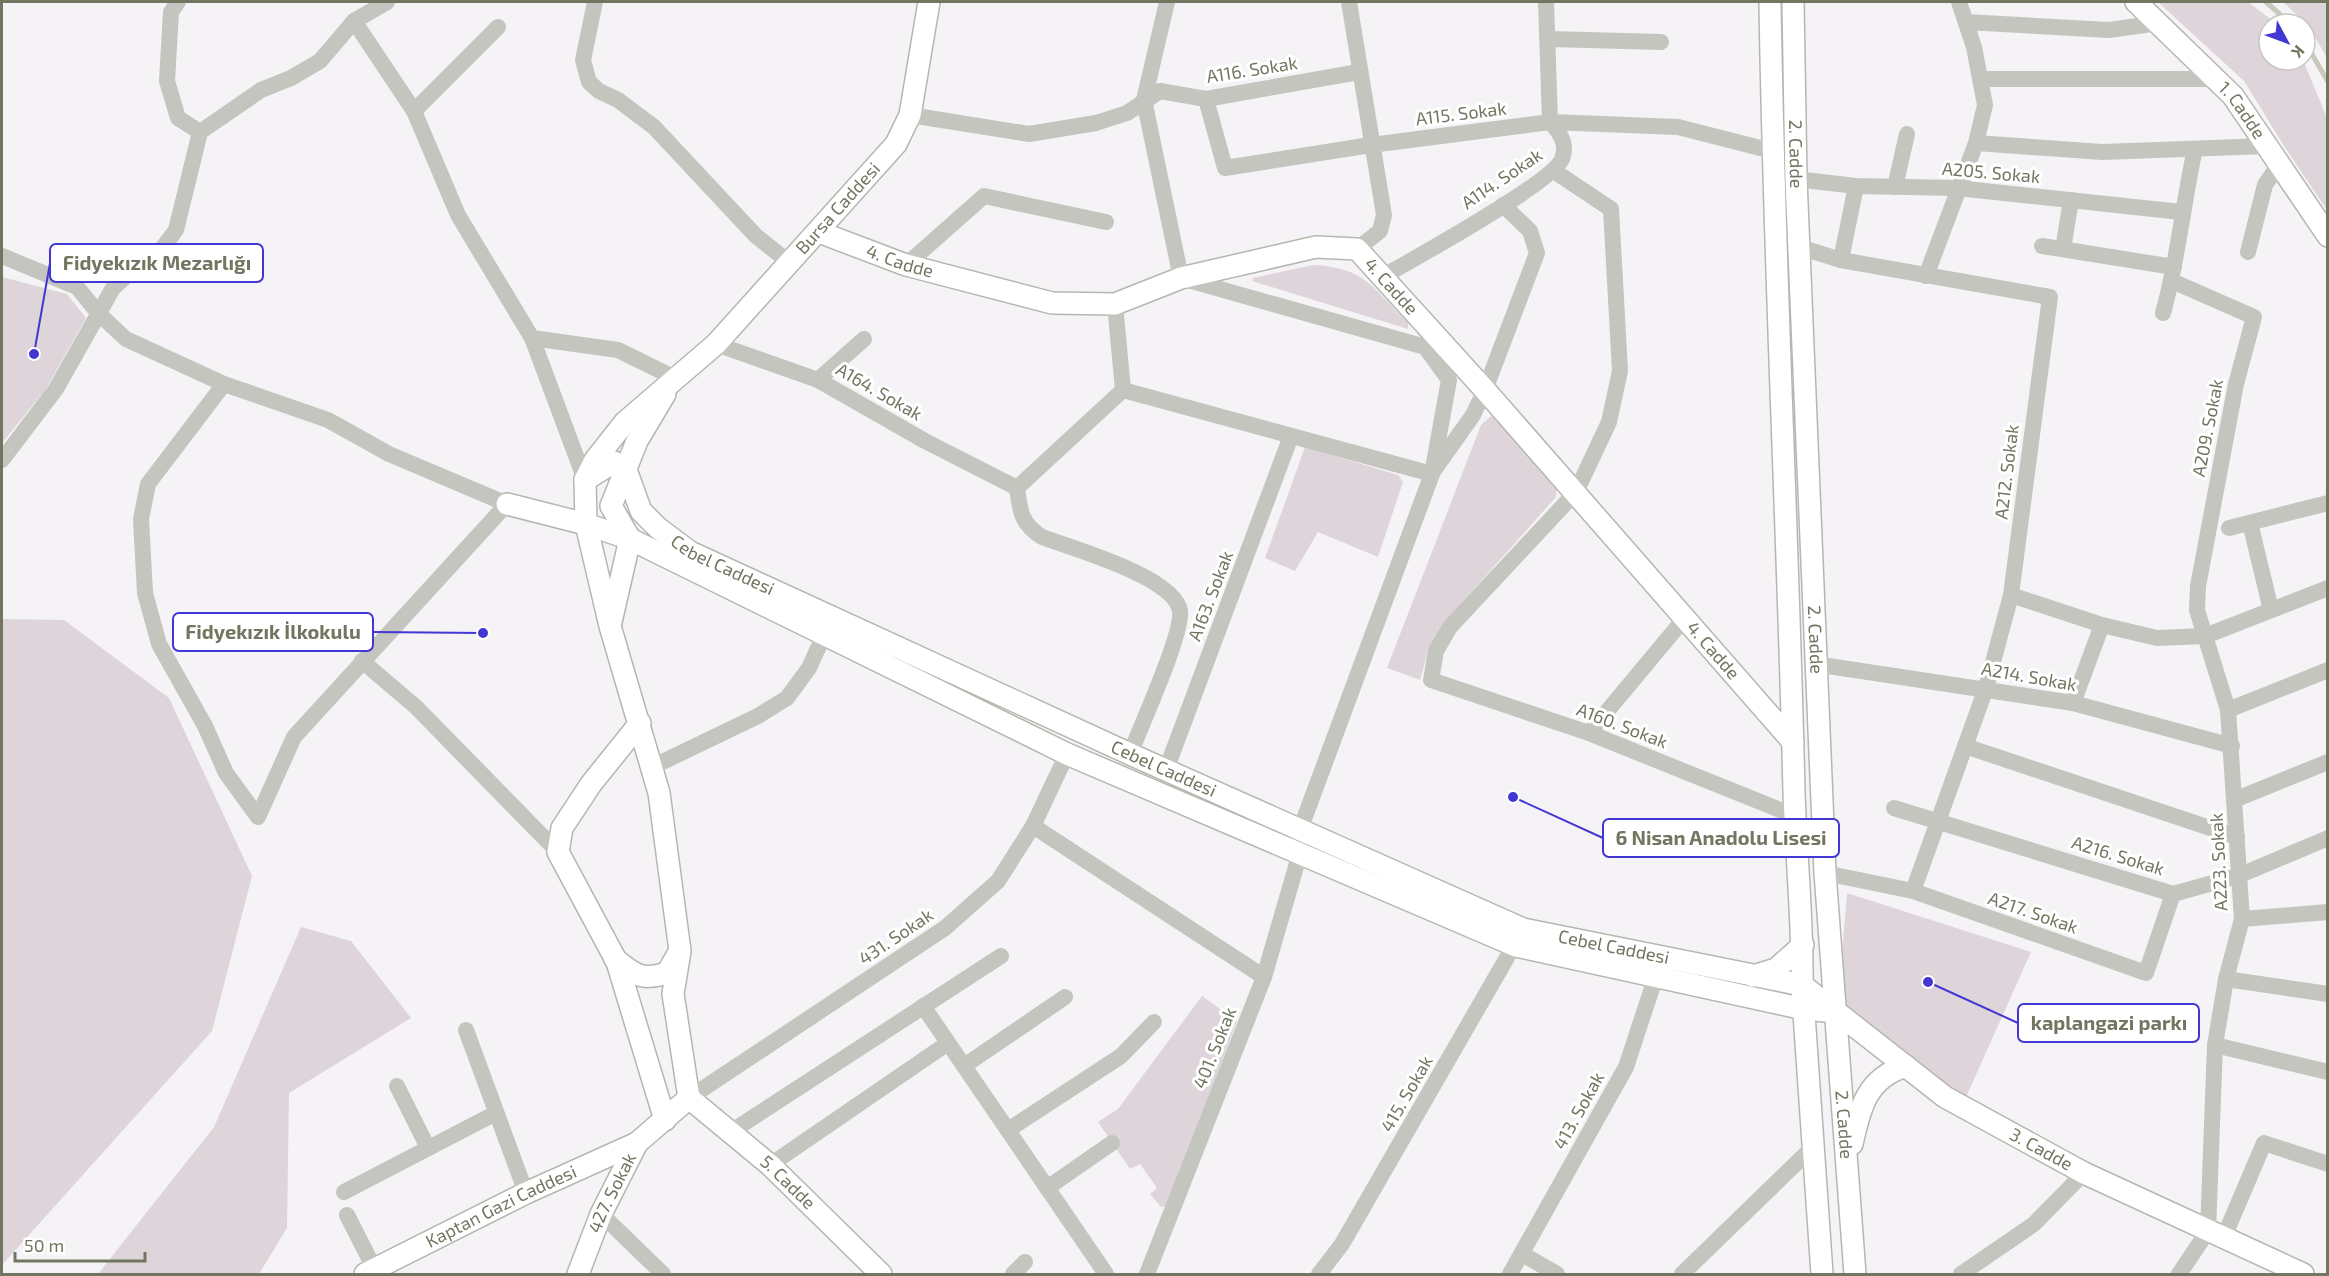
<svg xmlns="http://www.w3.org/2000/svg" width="2329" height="1276" viewBox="0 0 2329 1276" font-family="'Exo 2',sans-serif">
  <rect width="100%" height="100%" fill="#f6f3f6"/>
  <g fill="#ddd5da">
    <path d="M 2158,2 L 2248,2 L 2277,24 L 2269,24 L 2269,60 L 2303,60 L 2327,118 L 2327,210 L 2284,146 L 2244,81 Z"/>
    <path d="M 2283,2 L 2327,2 L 2327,58 L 2308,25 Z"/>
    <path d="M 1313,265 C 1365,267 1374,289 1408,323 L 1408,329 L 1252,281 L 1253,278 Z"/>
    <path d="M 2,277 L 67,294 L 86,318 L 46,389 L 2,443 Z"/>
    <path d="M 1491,416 L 1499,418 L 1557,484 L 1556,497 L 1457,608 L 1428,651 L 1420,680 L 1387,668 L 1481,425 Z"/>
    <path d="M 1305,447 L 1398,475 L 1403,482 L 1378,557 L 1318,532 L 1295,571 L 1265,558 Z"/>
    <path d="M 2,619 L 64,620 L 169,698 L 252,876 L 212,1031 L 2,1265 Z"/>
    <path d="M 1847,893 L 2031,952 L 1962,1106 L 1837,1013 Z"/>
    <path d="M 301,927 L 351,941 L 411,1018 L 289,1093 L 287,1228 L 259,1274 L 98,1274 L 214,1127 Z"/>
    <path d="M 1202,996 L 1237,1021 L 1168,1206 L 1161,1207 L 1150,1194 L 1157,1188 L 1140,1164 L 1130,1169 L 1098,1122 L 1118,1109 Z"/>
  </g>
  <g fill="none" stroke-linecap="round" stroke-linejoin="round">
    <g stroke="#c8c9bc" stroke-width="5">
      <path d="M 2266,2 L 2291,24"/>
      <path d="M 2305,42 L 2328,82"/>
    </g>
    <g stroke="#b5b7af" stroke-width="24">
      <g id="major">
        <path d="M 1770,2 C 1774,265 1788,529 1794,792 C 1796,857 1803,920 1802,985 L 1822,1274"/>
        <path id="s1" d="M 1793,2 L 1796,179 L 1825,873 L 1855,1274"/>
        <path id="s2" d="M 2136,2 L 2233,96 L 2328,236"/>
        <path id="s3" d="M 819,232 L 906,265 L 1052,303 L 1115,304 L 1181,278 L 1316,247 L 1357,249 L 1485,390 L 1793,742"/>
        <path id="s4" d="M 585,480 L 614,462 L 625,467 L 641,511 L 658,528 L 690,552 L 1130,754 L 1523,929 L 1802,985 L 1945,1097 L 2084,1173 L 2303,1274"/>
        <path d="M 507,504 L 586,524 L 630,539 L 1067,754 L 1516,946 L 1804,1009 L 1836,1012"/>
        <path d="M 611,622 L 630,539 L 611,506 L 637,441 L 665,394"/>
        <path d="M 640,723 L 591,784 L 562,828 L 558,852 L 617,962 L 665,1120"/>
        <path d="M 615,959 C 635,975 641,981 667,973 L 678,954"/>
        <path d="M 1753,976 L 1776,969 L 1803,945"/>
        <path id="s5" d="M 689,1098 L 673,994 L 680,951 L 659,793 L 610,626 L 586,524 L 585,480 L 595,460 L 625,422 L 716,344 L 896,144 L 910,115 L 929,2"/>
        <path id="s6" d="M 689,1098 L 770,1165 L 881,1274"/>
        <path d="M 1852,1144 C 1860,1107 1867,1078 1906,1066"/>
        <path id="s7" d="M 365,1274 L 526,1193 L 637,1143"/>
        <path id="s8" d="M 578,1274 L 601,1214 L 637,1143 L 689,1098"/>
      </g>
    </g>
    <g stroke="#c3c5be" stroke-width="16">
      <path d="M 178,2 L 171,12 L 167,81 L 178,118 L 200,132"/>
      <path d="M 595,2 L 583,60 L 589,82 L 599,91 L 618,100 L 654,127 L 756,236 L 790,263"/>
      <path d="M 1167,2 L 1144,100 L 1181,278 L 1436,350"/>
      <path d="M 1349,2 L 1384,215 L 1380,231 L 1357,249"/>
      <path d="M 354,21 L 414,111 L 458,215 L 532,338 L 585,480"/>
      <path d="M 1966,22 L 2109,30 L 2159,23"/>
      <path d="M 1549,39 L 1661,42"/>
      <path d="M 1980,79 L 2216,79"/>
      <path d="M 1206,99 L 1225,168 L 1371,145 L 1550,122 L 1678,127 L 1772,151"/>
      <path d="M 414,111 L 498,27"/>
      <path d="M 910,115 L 1029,134 L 1096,123 L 1127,113 L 1160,91 L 1206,99 L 1359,72"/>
      <path d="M 1976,143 L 2102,152 L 2267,146"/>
      <path d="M 1554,171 L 1611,209 L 1620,371 L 1609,422 L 1576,492 L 1450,627 L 1436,651 L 1431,680 L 1589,733 L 1795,816"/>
      <path d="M 1796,179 L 1856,186 L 1957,188 L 2181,212"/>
      <path d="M 1895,187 L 1907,134"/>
      <path d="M 2042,246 L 2174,267"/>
      <path d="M 1799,247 L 1841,260 L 2050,297 L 2011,595 L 1986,688 L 1913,891"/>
      <path d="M 2063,249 L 2071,200"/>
      <path d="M 2248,252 L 2265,185 L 2279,164"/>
      <path d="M 2,256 L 77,287 L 99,314 L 126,339 L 224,384 L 328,420 L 389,454 L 507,504 L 294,737 L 258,817 L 226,773 L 205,726 L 159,644 L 145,593 L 141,519 L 148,484 L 224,384"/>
      <path d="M 1841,260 L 1856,186"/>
      <path d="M 906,265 L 984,196 L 1106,222"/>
      <path d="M 1384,276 C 1415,258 1552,183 1562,159 C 1568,144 1560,132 1550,122 L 1546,2"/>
      <path d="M 1926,276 L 1976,143 L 1985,105 L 1974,47 L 1959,2"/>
      <path d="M 2172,281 L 2254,317 L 2236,384 L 2198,586 L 2197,610 L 2228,710 L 2242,919 L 2226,979 L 2215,1045 L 2208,1231 L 2179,1274"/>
      <path d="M 2163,313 C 2178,260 2183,203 2195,149"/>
      <path d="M 532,338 L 618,350 L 675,378"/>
      <path d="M 716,344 L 818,380 L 925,441 L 1017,488"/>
      <path d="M 818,380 L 864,339"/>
      <path d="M 1123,390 L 1432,474"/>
      <path d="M 2,460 L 56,389 L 113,288 L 136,267 L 161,250 L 176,230 L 200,132 L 261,90 L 291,78 L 320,61 L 354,21 L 387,2"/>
      <path d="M 1434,470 L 1473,415 L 1485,390 L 1537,253 L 1530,231 L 1503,205"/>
      <path d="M 1017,488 C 1020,511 1021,524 1042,537 C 1071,548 1175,577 1180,611 C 1183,634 1140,728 1130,754"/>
      <path d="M 1017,488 L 1123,390 L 1115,304"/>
      <path d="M 2250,523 L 2271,610"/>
      <path d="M 2229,528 L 2328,503"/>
      <path d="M 2011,595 L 2102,625 L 2157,638 L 2205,636 L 2328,588"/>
      <path d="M 362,661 L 416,707 L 558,852"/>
      <path d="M 1815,664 L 2073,703 L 2232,746"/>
      <path d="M 2073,703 L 2102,625"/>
      <path d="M 2228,710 L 2328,670"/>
      <path d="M 1589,733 L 1684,619"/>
      <path d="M 1965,746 L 2237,837"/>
      <path d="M 652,767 L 758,716 L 787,698 L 809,668 L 824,635"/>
      <path d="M 1166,770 L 1291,436"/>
      <path d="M 2234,800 L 2328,762"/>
      <path d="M 1894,808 L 2173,894 L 2238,876 L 2328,838"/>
      <path d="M 1033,826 L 1264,977"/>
      <path d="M 1825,873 L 1913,891 L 2146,973 L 2173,894"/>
      <path d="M 2242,919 L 2328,912"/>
      <path d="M 2226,979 L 2328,994"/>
      <path d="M 923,1006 L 1106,1274"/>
      <path d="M 466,1030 L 526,1193"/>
      <path d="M 2215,1045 L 2328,1072"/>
      <path d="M 964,1066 L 1065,997"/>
      <path d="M 397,1086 L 428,1148"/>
      <path d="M 689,1098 L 945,928 L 998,881 L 1033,826 L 1067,754"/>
      <path d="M 1008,1130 L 1121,1056 L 1154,1022"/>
      <path d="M 732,1131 L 1001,956"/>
      <path d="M 770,1165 L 948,1043"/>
      <path d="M 1047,1188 L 1112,1143"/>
      <path d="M 344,1192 L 496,1113"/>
      <path d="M 601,1214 L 663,1274"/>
      <path d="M 347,1215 L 374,1268"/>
      <path d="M 2224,1237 L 2264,1143 L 2328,1164"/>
      <path d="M 1522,1254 L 1557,1274"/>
      <path d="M 1013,1274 L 1025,1262"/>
      <path d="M 1147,1274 L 1264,977 L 1300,853 L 1300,830 L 1432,474 L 1449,380 L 1426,348"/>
      <path d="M 1319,1274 L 1342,1244 L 1520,935"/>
      <path d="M 1510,1274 L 1626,1067 L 1659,967"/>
      <path d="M 1682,1274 L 1812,1148"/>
      <path d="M 1961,1274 L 2034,1224 L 2084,1173"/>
    </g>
    <use href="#major" stroke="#fff" stroke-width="21"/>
  </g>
  <g text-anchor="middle" stroke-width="6" stroke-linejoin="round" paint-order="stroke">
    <g font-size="18" fill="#70765f" stroke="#fff">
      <text transform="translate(1252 70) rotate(-9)" y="6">A116. Sokak</text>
      <text dy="6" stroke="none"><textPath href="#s2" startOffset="152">1. Cadde</textPath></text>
      <text transform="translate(1461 114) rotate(-7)" y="6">A115. Sokak</text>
      <text dy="6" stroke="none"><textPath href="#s1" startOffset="152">2. Cadde</textPath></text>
      <text transform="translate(1991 173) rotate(5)" y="6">A205. Sokak</text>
      <text transform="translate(1502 179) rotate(-34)" y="6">A114. Sokak</text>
      <text dy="6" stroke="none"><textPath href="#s5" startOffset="1004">Bursa Caddesi</textPath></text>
      <text dy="6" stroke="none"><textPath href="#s3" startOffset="86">4. Cadde</textPath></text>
      <text dy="6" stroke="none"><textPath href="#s3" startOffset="608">4. Cadde</textPath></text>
      <text transform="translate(879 392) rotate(30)" y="6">A164. Sokak</text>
      <text transform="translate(2208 428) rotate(-79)" y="6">A209. Sokak</text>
      <text transform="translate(2007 472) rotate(-83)" y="6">A212. Sokak</text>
      <text dy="6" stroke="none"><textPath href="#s4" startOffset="192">Cebel Caddesi</textPath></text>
      <text transform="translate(1211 596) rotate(-69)" y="6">A163. Sokak</text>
      <text dy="6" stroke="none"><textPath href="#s1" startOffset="638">2. Cadde</textPath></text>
      <text dy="6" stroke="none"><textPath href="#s3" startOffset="1094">4. Cadde</textPath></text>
      <text transform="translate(2029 677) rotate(10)" y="6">A214. Sokak</text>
      <text transform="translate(1622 726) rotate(21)" y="6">A160. Sokak</text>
      <text dy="6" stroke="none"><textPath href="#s4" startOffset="678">Cebel Caddesi</textPath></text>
      <text transform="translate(2118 856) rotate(17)" y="6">A216. Sokak</text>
      <text transform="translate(2219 862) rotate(-93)" y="6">A223. Sokak</text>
      <text transform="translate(2033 913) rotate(19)" y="6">A217. Sokak</text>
      <text transform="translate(896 937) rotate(-34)" y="6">431. Sokak</text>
      <text dy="6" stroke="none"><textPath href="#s4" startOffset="1164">Cebel Caddesi</textPath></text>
      <text transform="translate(1215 1048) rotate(-68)" y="6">401. Sokak</text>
      <text transform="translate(1407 1094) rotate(-60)" y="6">415. Sokak</text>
      <text transform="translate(1579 1111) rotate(-61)" y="6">413. Sokak</text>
      <text dy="6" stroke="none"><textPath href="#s1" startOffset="1124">2. Cadde</textPath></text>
      <text dy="6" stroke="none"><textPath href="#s4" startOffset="1647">3. Cadde</textPath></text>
      <text dy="6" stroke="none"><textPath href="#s6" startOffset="130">5. Cadde</textPath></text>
      <text dy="6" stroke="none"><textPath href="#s8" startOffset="88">427. Sokak</textPath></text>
      <text dy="6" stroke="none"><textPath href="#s7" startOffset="152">Kaptan Gazi Caddesi</textPath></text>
    </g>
  </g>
  <path fill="none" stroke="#4237d3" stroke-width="2" d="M34 354L50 263M483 633L373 632M1513 797L1603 838M1928 982L2018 1023"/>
  <g fill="#4237d3" stroke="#fff" stroke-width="2">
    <circle cx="34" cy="354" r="6"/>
    <circle cx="483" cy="633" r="6"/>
    <circle cx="1513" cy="797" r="6"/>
    <circle cx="1928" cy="982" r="6"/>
  </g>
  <g fill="#fff" stroke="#4237d3" stroke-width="2">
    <rect x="50" y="244" width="213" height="38" rx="6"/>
    <rect x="173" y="613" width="200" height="38" rx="6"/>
    <rect x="1603" y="819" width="236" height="38" rx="6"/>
    <rect x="2018" y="1004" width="181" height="38" rx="6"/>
  </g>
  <g font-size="20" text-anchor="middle" font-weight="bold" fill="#70765f">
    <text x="157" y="270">Fidyekızık Mezarlığı</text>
    <text x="273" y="639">Fidyekızık İlkokulu</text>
    <text x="1721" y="845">6 Nisan Anadolu Lisesi</text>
    <text x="2109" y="1030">kaplangazi parkı</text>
  </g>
  <rect width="2329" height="1276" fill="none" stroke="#70765f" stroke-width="6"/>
  <g transform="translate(2287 42) rotate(131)"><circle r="28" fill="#ffffff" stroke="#c6c8bf" stroke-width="1.5"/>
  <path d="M0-4.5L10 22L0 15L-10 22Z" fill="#4237d3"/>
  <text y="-9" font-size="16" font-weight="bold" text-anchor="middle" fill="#70765f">K</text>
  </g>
  <path d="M15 1252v9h130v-9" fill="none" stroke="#70765f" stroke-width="3"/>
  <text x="24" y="1252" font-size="18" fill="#70765f" stroke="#ffffff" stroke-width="4.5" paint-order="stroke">50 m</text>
</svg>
